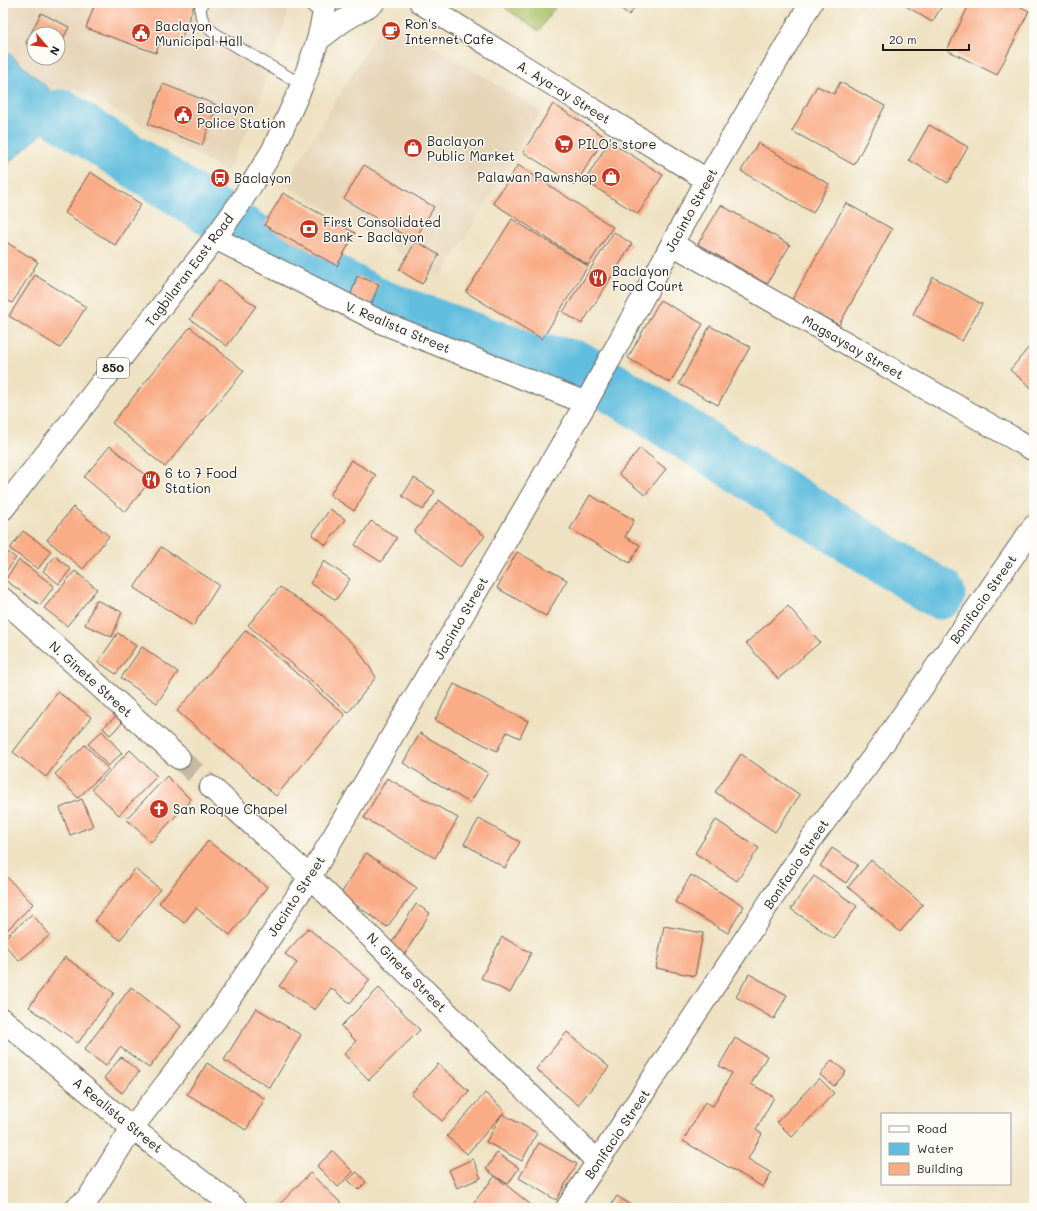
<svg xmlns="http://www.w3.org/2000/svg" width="1037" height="1211" viewBox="0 0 1037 1211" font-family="Mali,sans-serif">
  <rect width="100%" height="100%" fill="#fdfcf7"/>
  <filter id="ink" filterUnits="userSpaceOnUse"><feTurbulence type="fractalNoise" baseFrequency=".025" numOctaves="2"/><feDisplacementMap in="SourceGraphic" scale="8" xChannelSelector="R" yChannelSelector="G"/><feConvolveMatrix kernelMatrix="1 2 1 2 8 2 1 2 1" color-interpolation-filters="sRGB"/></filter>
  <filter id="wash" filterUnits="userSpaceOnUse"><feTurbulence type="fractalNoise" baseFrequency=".012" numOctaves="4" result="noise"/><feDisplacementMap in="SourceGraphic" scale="16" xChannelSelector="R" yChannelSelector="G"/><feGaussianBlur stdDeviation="0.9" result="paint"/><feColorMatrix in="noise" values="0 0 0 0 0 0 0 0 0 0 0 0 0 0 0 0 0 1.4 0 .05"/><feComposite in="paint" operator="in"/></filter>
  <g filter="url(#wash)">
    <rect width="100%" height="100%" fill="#efe2c2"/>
    <g fill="#e6d4b7" fill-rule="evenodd">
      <path d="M 3,3 L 280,3 L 289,10 L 255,114 L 228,172 L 74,88 L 68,106 L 3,48 ZM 34,34 L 58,34 L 58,58 L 34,58 Z"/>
      <path d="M 386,18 L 541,111 L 441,278 L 285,184 Z"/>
    </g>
    <path fill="#a8bf64" stroke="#626e40" d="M 498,3 L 558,3 L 539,31 Z"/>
    <path fill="#60bdde" stroke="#3e6c7d" d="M 3,48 L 68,106 L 52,125 L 3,168 Z"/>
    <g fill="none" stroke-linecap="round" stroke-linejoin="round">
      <path stroke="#60bdde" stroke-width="51" d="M 61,115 L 250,236 L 381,305 L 484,342 L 528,356 L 577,366 L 634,401 L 940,594"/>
    </g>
    <g id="blocks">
      <g fill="#f9ac86">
        <path d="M 95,3 L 195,3 L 179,44 L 161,37 L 156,53 L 86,28 Z"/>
        <path d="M 614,3 L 638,3 L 629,15 Z"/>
        <path d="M 901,3 L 944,3 L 932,22 Z"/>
        <path d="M 970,3 L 1013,3 L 1029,11 L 997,75 L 947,50 Z"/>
        <path d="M 41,13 L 69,27 L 58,49 L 58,34 L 34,34 L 34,47 L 26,43 Z"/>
        <path d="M 840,82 L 885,106 L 854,165 L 792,131 L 817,86 L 834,94 Z"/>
        <path d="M 163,84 L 217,105 L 202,145 L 148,124 Z"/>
        <path d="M 553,104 L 605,137 L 575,185 L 523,152 Z"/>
        <path d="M 929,125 L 968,147 L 948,183 L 909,160 Z"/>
        <path d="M 609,141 L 663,175 L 638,214 L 585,181 Z"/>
        <path d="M 758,143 L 829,184 L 813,213 L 741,171 Z"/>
        <path d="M 364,165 L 434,207 L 414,241 L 344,199 Z"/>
        <path d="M 518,165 L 613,227 L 588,265 L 493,203 Z"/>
        <path d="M 90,172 L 141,204 L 115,245 L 65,213 Z"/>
        <path d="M 283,193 L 355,233 L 337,266 L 264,225 Z"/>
        <path d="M 846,203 L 892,229 L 839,325 L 792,300 Z"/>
        <path d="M 721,205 L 790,245 L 767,284 L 698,244 Z"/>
        <path d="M 512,219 L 588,266 L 542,339 L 466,292 Z"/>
        <path d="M 614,232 L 632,244 L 582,324 L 563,312 Z"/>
        <path d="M 3,240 L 38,262 L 12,303 L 3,297 Z"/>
        <path d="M 416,241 L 439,255 L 422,284 L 399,270 Z"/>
        <path d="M 35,275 L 86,307 L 60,348 L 9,316 Z"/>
        <path d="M 357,276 L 379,284 L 371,305 L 350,297 Z"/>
        <path d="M 933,277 L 982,304 L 962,341 L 913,314 Z"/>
        <path d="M 219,280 L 256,306 L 227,346 L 190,319 Z"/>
        <path d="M 660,300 L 703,324 L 670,383 L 628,358 Z"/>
        <path d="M 710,326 L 750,347 L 718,405 L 679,384 Z"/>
        <path d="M 190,327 L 244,371 L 165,467 L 112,423 Z"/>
        <path d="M 1034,341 L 1034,390 L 1010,370 Z"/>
        <path d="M 110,446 L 151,480 L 125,512 L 84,477 Z"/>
        <path d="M 640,448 L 666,469 L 645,495 L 619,474 Z"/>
        <path d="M 351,460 L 376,475 L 354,511 L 330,495 Z"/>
        <path d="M 414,478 L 435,491 L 423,510 L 402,496 Z"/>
        <path d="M 590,495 L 634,520 L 625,537 L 640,545 L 630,563 L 570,529 Z"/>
        <path d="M 439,500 L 485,536 L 460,567 L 414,532 Z"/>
        <path d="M 73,507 L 109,536 L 83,569 L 47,540 Z"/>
        <path d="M 330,509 L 345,519 L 326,545 L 312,535 Z"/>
        <path d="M 371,521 L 397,538 L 381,562 L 355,545 Z"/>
        <path d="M 23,531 L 51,551 L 38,569 L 10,549 Z"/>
        <path d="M 161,547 L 219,585 L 193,626 L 134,588 Z"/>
        <path d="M 6,551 L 16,558 L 3,575 L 3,556 Z"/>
        <path d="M 517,552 L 567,580 L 546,616 L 497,588 Z"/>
        <path d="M 55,556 L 71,569 L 59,584 L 43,571 Z"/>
        <path d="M 19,560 L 54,586 L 40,605 L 5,580 Z"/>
        <path d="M 324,561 L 350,579 L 336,600 L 310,583 Z"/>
        <path d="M 75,571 L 97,589 L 67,626 L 44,608 Z"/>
        <path d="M 280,587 L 322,615 L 357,648 L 376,677 L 348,713 L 248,625 Z"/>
        <path d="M 96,600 L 122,612 L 112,637 L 85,625 Z"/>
        <path d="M 788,606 L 820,642 L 778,679 L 746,643 Z"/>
        <path d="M 246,630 L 345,715 L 276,796 L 177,711 Z"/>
        <path d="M 118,633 L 136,646 L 116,674 L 98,662 Z"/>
        <path d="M 142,647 L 178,672 L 157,703 L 121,678 Z"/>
        <path d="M 454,684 L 528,721 L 520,738 L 507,732 L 497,751 L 435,720 Z"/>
        <path d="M 58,692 L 91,717 L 46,777 L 13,752 Z"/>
        <path d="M 116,716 L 122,723 L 110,735 L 103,728 Z"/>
        <path d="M 102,731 L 122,753 L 108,766 L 88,744 Z"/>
        <path d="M 420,733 L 488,773 L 470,803 L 403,763 Z"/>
        <path d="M 85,745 L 108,769 L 78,798 L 55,774 Z"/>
        <path d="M 130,750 L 157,776 L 119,815 L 92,789 Z"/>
        <path d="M 741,754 L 800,795 L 775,832 L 715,792 Z"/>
        <path d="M 167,776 L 191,800 L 151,842 L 126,819 Z"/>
        <path d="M 387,778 L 458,818 L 435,858 L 364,818 Z"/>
        <path d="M 82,799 L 93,826 L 70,835 L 60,808 Z"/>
        <path d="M 479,819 L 520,842 L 505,868 L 464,844 Z"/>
        <path d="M 716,820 L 759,848 L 737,881 L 695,853 Z"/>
        <path d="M 208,841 L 267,887 L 230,935 L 196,908 L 184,923 L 159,903 Z"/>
        <path d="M 832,848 L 858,865 L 846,883 L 820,866 Z"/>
        <path d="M 366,853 L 417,888 L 387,927 L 341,894 Z"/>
        <path d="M 871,860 L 923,905 L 900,932 L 848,887 Z"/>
        <path d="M 135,869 L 160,889 L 120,940 L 95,921 Z"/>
        <path d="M 3,873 L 33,904 L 3,934 Z"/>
        <path d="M 691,875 L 744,906 L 728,933 L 675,902 Z"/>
        <path d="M 814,876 L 857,906 L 834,939 L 791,909 Z"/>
        <path d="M 416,904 L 430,913 L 401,960 L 387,950 Z"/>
        <path d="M 32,914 L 50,935 L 19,961 L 3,943 L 3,939 Z"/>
        <path d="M 664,926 L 703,933 L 695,976 L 656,968 Z"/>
        <path d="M 308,928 L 370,980 L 350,1003 L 331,988 L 315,1010 L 279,986 L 297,963 L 285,954 Z"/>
        <path d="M 502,937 L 531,953 L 510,993 L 481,978 Z"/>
        <path d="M 65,957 L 114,993 L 78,1043 L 29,1007 Z"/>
        <path d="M 749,974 L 787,995 L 774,1019 L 736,997 Z"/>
        <path d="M 131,987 L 181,1026 L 149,1068 L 120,1047 L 106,1066 L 84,1050 Z"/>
        <path d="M 379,988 L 420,1030 L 369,1080 L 344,1054 L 356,1041 L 341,1026 Z"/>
        <path d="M 256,1008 L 301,1035 L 270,1088 L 224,1060 Z"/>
        <path d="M 567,1032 L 609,1067 L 578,1105 L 536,1069 Z"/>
        <path d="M 735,1038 L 767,1056 L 751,1084 L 774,1097 L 756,1130 L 762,1134 L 748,1159 L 771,1173 L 763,1187 L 683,1141 L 705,1102 L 713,1106 L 732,1073 L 719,1066 Z"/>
        <path d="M 121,1057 L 139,1072 L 122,1093 L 104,1078 Z"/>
        <path d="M 832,1060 L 846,1072 L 834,1086 L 820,1075 Z"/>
        <path d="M 207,1063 L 265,1099 L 246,1130 L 187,1094 Z"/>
        <path d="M 438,1064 L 469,1091 L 442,1121 L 411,1094 Z"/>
        <path d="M 819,1078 L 834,1093 L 792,1137 L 777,1122 Z"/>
        <path d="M 485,1093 L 505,1111 L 467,1154 L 447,1136 Z"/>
        <path d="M 502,1114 L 537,1133 L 522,1161 L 486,1142 Z"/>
        <path d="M 539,1143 L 577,1164 L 556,1200 L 519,1178 Z"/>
        <path d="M 333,1151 L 353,1172 L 338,1187 L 317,1166 Z"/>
        <path d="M 497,1153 L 519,1168 L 508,1184 L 495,1176 L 531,1205 L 528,1208 L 469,1208 L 495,1176 L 486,1169 Z"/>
        <path d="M 473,1159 L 481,1178 L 457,1188 L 449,1170 Z"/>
        <path d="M 357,1172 L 366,1182 L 358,1190 L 348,1180 Z"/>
        <path d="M 310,1173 L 341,1203 L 337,1208 L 278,1208 L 277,1207 Z"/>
        <path d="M 617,1196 L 636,1208 L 609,1208 Z"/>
      </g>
    </g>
  </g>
  <g filter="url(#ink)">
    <use href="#blocks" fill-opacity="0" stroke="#666156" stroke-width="1"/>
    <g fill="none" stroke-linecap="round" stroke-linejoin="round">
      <path stroke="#c5baa1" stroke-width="22" stroke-dasharray="22 11" stroke-linecap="butt" d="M 179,758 L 211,787"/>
      <g stroke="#666156" stroke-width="13">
        <g id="service">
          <path d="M 202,3 C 197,16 205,25 214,33 L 302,85"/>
          <path d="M 308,3 L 324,15"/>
        </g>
      </g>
      <g stroke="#666156" stroke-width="24">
        <g id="minor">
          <path d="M 707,180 L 811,3"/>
          <path d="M 215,238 L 383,323 L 586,403"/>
          <path d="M 3,599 L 179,758"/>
          <path d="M 211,787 L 310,877 L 598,1162"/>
          <path d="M 3,1020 L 132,1128 L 236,1208"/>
          <path d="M 76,1208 L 88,1199 L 132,1128 L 216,1019 L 310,877 L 586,403 L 672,244"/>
          <path d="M 567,1208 L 812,838 L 880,748 L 1034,526"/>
        </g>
      </g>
      <g stroke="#666156" stroke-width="24">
        <g id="tertiary">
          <path d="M 421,3 L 707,180 L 672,244 L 1034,450"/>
          <path d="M 318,40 L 343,21 L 373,3"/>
        </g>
      </g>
      <g stroke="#666156" stroke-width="24">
        <path id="primary" d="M 3,509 L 215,238 L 240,203 L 273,150 L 302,85 L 318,40 L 326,3"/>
      </g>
      <use href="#service" stroke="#fff" stroke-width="11"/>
      <use href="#minor" stroke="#fff" stroke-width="22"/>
      <use href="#tertiary" stroke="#fff" stroke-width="22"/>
      <use href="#primary" stroke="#fff" stroke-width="22"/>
    </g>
  </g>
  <defs>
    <g id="cafe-disc" transform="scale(1)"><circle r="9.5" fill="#c8321e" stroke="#fdfcf7"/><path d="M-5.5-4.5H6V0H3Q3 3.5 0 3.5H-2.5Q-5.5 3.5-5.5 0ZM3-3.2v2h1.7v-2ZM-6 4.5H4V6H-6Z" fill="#fff"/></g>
    <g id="civic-disc" transform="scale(1)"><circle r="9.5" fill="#c8321e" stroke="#fdfcf7"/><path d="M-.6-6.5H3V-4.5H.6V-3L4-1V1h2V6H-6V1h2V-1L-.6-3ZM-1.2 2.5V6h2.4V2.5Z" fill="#fff"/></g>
    <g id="supermarket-disc" transform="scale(1)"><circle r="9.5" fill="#c8321e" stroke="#fdfcf7"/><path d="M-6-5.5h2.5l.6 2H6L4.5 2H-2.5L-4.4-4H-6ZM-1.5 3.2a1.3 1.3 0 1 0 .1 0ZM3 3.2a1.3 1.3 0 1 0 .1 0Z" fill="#fff"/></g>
    <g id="shop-disc" transform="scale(1)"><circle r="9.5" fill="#c8321e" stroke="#fdfcf7"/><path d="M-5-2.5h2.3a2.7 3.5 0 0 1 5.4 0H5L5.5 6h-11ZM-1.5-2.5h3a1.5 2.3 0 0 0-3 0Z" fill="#fff"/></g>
    <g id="bus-disc" transform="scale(1)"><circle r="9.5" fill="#c8321e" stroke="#fdfcf7"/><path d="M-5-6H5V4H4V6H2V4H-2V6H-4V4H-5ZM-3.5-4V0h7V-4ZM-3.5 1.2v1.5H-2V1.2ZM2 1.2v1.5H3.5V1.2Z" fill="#fff"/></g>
    <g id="bank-disc" transform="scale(1)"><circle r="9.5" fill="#c8321e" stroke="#fdfcf7"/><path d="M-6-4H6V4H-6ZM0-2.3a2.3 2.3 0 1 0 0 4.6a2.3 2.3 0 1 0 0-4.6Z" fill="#fff"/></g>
    <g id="restaurant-disc" transform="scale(1)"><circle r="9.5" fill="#c8321e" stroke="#fdfcf7"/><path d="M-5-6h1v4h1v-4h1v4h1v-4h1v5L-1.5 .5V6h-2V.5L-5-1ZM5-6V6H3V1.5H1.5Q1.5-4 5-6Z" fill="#fff"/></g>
    <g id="church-disc" transform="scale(1)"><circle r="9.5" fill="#c8321e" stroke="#fdfcf7"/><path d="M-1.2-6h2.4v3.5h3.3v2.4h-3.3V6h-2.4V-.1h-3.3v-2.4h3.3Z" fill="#fff"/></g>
  </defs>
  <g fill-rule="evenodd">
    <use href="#cafe-disc" x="391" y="31"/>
    <use href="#civic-disc" x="141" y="33"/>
    <use href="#civic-disc" x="183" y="115"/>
    <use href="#supermarket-disc" x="564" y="144"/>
    <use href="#shop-disc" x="413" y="148"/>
    <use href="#shop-disc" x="611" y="177"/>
    <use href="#bus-disc" x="220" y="178"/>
    <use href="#bank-disc" x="309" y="229"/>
    <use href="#restaurant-disc" x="598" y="278"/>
    <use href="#restaurant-disc" x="151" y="480"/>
    <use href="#church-disc" x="159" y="809"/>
  </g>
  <g text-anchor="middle" stroke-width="3" stroke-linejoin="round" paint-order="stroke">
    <rect fill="#fdfcf7" stroke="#605f5e" stroke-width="1" x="97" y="358" width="32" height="20" rx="3"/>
    <g font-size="12" font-weight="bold" fill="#1c1c1c">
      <text x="113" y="372">850</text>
    </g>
    <g font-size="13" fill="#1c1c1c" stroke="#fdfcf7" text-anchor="start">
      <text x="405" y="29">Ron's<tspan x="405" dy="15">Internet Cafe</tspan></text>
      <text x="155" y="31">Baclayon<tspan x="155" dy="15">Municipal Hall</tspan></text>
      <text x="197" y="113">Baclayon<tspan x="197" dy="15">Police Station</tspan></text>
      <text x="427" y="146">Baclayon<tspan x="427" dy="15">Public Market</tspan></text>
      <text x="578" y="149">PILO's store</text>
      <text x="597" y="182" text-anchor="end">Palawan Pawnshop</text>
      <text x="234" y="183">Baclayon</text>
      <text x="323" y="227">First Consolidated<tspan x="323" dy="15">Bank - Baclayon</tspan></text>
      <text x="612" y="276">Baclayon<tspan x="612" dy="15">Food Court</tspan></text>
      <text x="165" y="478">6 to 7 Food<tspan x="165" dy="15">Station</tspan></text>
      <text x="173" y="814">San Roque Chapel</text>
    </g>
    <g font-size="13" fill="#1c1c1c" stroke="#fdfcf7">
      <text transform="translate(564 92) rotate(32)" y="5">A. Aya-ay Street</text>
      <text transform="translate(691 210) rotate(-61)" y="5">Jacinto Street</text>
      <text transform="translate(189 270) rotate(-53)" y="5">Tagbilaran East Road</text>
      <text transform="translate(398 327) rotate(23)" y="5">V. Realista Street</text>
      <text transform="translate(853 347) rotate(30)" y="5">Magsaysay Street</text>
      <text transform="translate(983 599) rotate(-55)" y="5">Bonifacio Street</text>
      <text transform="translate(461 618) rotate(-60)" y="5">Jacinto Street</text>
      <text transform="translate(91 679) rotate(42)" y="5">N. Ginete Street</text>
      <text transform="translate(796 864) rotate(-56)" y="5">Bonifacio Street</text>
      <text transform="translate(296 896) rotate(-57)" y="5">Jacinto Street</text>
      <text transform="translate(407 972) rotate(45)" y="5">N. Ginete Street</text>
      <text transform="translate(118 1115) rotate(39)" y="5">A Realista Street</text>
      <text transform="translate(617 1134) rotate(-56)" y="5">Bonifacio Street</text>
    </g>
  </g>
  <rect width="1037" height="1211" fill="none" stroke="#fdfcf7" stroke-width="16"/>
  <rect x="881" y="1113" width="130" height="72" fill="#fdfcf7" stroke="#a3a29f"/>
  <rect x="889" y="1126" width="20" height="6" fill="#ffffff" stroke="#a3a29f"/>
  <text x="917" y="1133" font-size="12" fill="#1c1c1c">Road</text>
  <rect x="889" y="1143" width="20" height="12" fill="#60bdde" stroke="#a3a29f"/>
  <text x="917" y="1153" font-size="12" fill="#1c1c1c">Water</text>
  <rect x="889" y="1163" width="20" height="12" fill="#f9ac86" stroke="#a3a29f"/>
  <text x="917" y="1173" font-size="12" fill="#1c1c1c">Building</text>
  <g transform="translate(46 46) rotate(118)"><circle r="19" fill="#fdfcf7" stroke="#a3a29f"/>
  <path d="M0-3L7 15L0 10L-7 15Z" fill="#c8321e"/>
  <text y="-6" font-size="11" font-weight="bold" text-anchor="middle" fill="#1c1c1c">N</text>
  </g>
  <path d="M883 44v6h86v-6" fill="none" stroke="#1c1c1c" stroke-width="2"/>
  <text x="889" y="44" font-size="12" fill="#1c1c1c" stroke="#fdfcf7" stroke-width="3" paint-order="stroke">20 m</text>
</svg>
